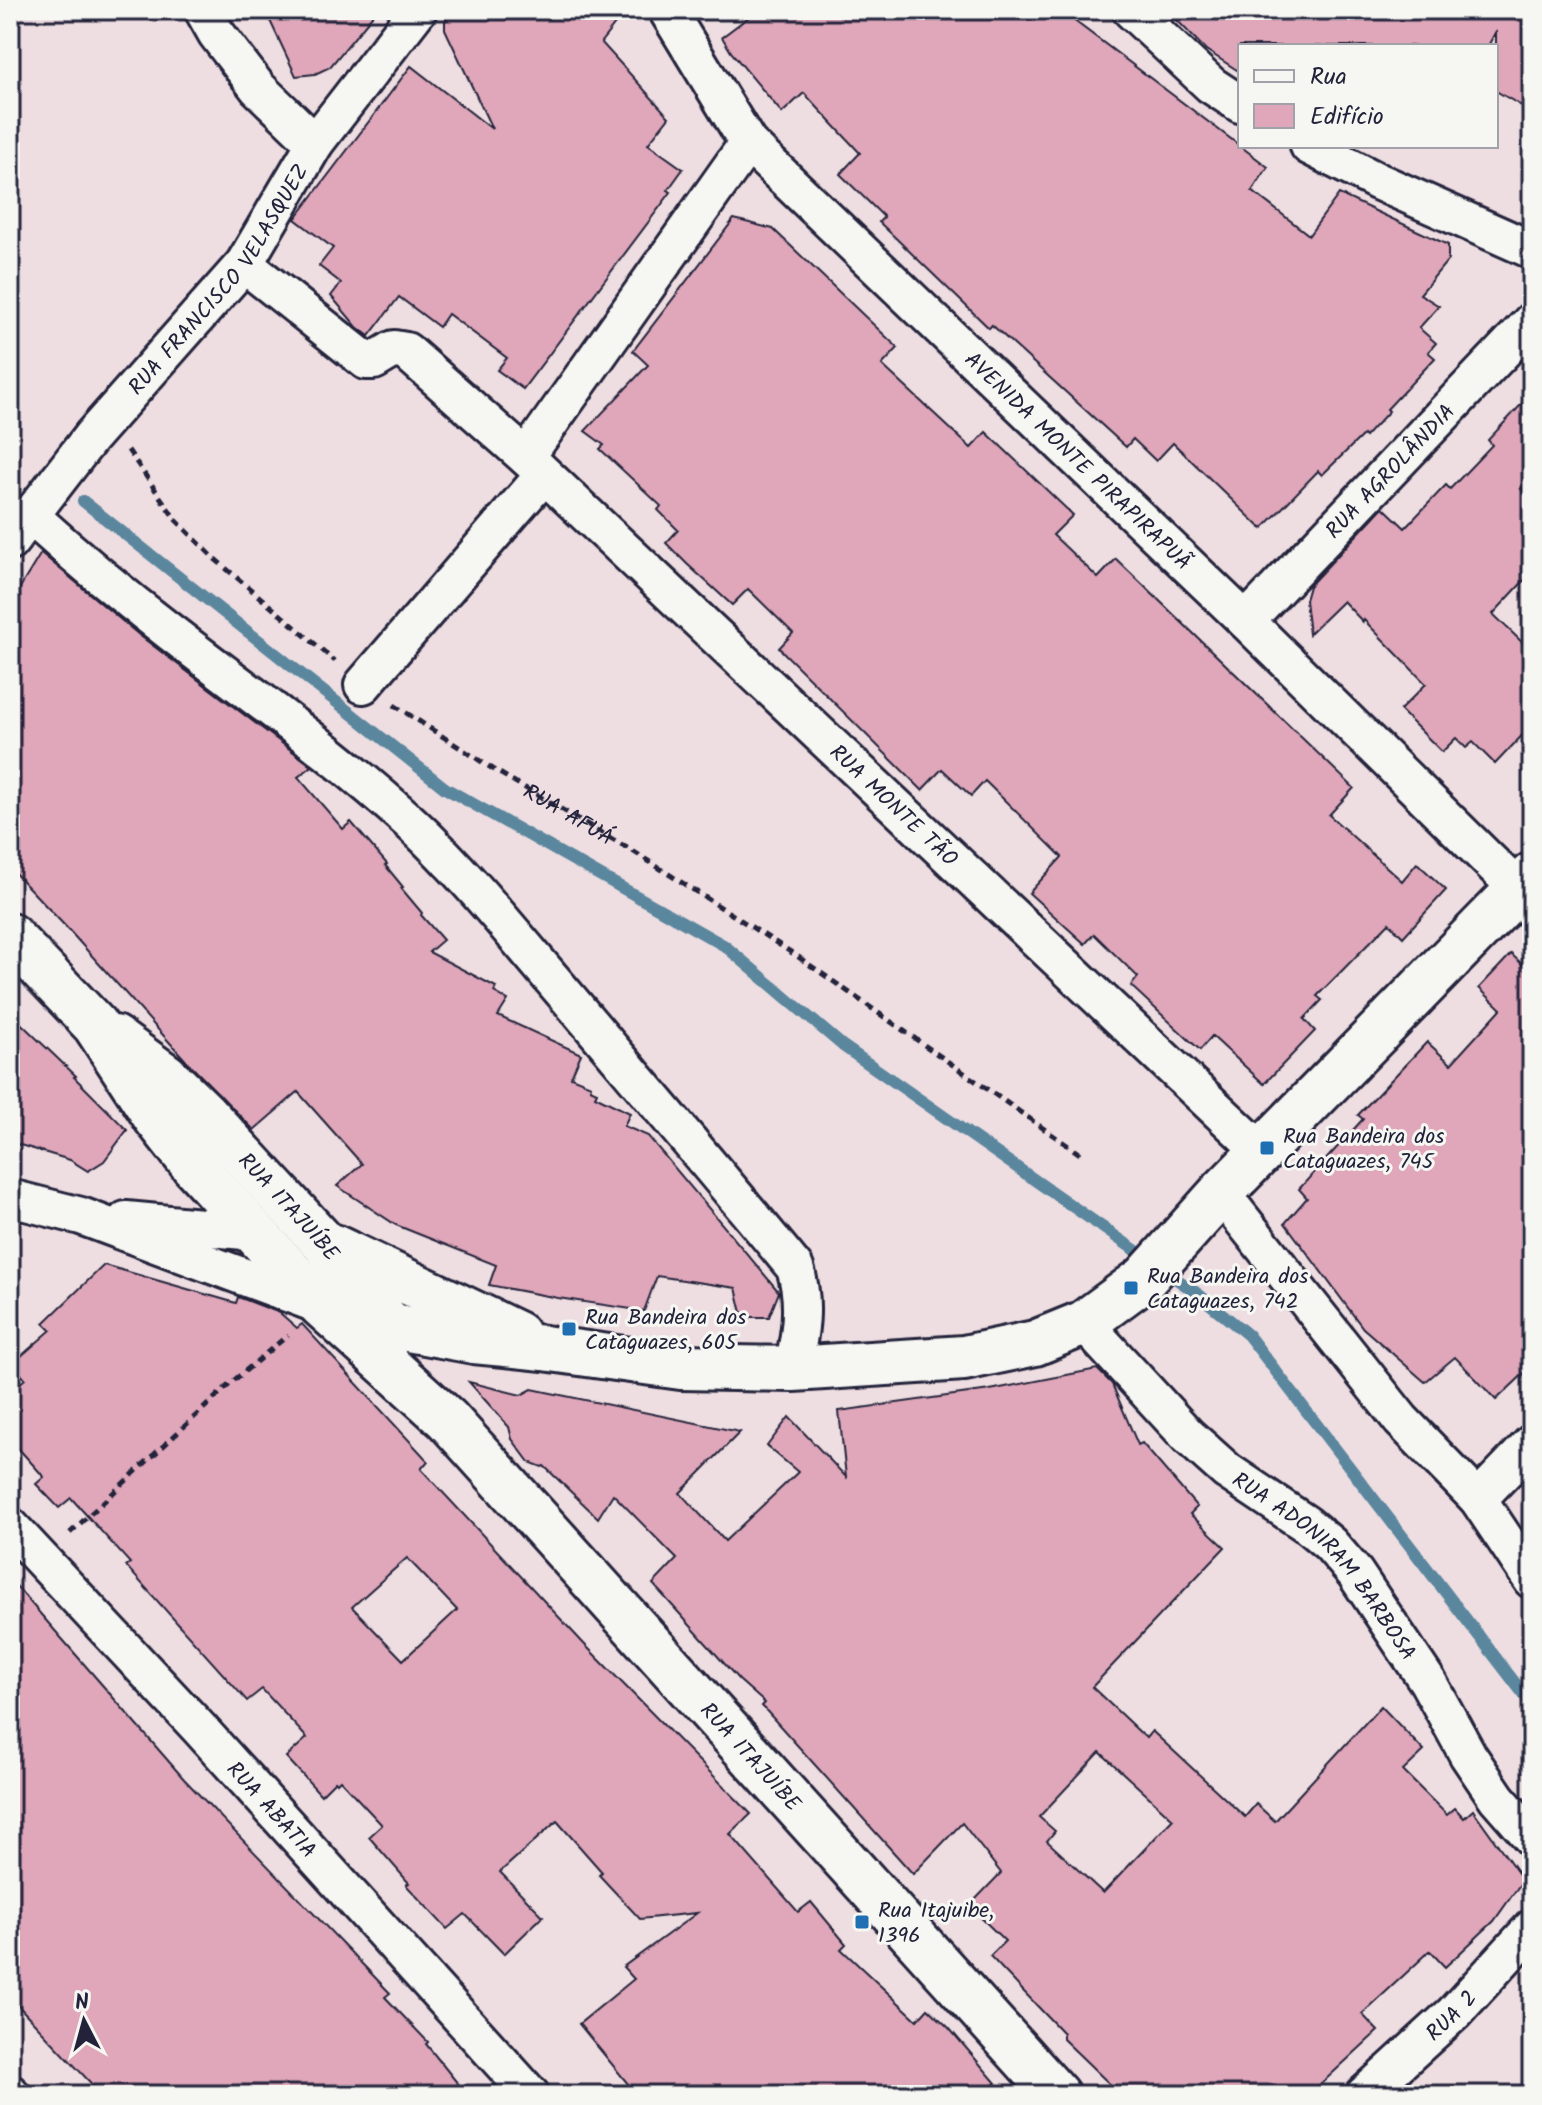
<svg xmlns="http://www.w3.org/2000/svg" width="1542" height="2105" viewBox="0 0 1542 2105" font-family="Kalam,sans-serif">
  <rect width="100%" height="100%" fill="#efdee1"/>
  <filter id="ink" filterUnits="userSpaceOnUse"><feTurbulence type="fractalNoise" baseFrequency=".0125" numOctaves="2"/><feDisplacementMap in="SourceGraphic" scale="16" xChannelSelector="R" yChannelSelector="G"/><feConvolveMatrix kernelMatrix="1 2 1 2 8 2 1 2 1" color-interpolation-filters="sRGB"/></filter>
  <g filter="url(#ink)">
    <g fill="none" stroke-linecap="round" stroke-linejoin="round">
      <path stroke="#5a869e" stroke-width="12" d="M 83,501 L 445,788 L 725,946 L 843,1046 L 1198,1294 L 1248,1335 L 1532,1705"/>
    </g>
    <g fill="#dfa7b9" stroke="#22223b" stroke-width="2" fill-rule="evenodd">
      <path d="M 265,10 L 377,10 L 330,67 L 315,74 L 296,76 Z"/>
      <path d="M 454,10 L 626,10 L 601,42 L 669,117 L 648,144 L 683,169 L 668,190 L 671,192 L 523,389 L 497,370 L 507,358 L 448,314 L 439,327 L 399,297 L 369,336 L 357,327 L 331,296 L 341,283 L 319,266 L 333,248 L 295,219 L 411,66 L 492,129 L 445,29 L 445,21 Z"/>
      <path d="M 758,10 L 1060,10 L 1268,167 L 1252,191 L 1309,235 L 1339,194 L 1448,245 L 1448,260 L 1420,294 L 1439,306 L 1419,328 L 1436,343 L 1428,352 L 1435,358 L 1387,409 L 1389,411 L 1365,437 L 1363,435 L 1322,475 L 1318,471 L 1262,529 L 1173,443 L 1156,461 L 1133,439 L 1126,447 L 992,325 L 989,328 L 879,222 L 884,217 L 840,174 L 860,153 L 804,93 L 782,113 L 731,52 L 722,37 Z"/>
      <path d="M 1167,10 L 1532,10 L 1532,112 L 1496,91 L 1496,31 L 1488,46 L 1240,46 L 1240,72 L 1206,50 Z"/>
      <path d="M 734,219 L 773,229 L 898,348 L 882,365 L 971,448 L 986,432 L 1073,515 L 1053,535 L 1098,578 L 1116,559 L 1354,788 L 1329,815 L 1402,881 L 1417,863 L 1446,890 L 1403,937 L 1389,923 L 1317,996 L 1322,1000 L 1304,1019 L 1315,1031 L 1264,1084 L 1212,1036 L 1200,1050 L 1131,986 L 1138,977 L 1094,934 L 1085,944 L 1029,893 L 1062,857 L 985,781 L 971,796 L 942,769 L 922,790 L 779,648 L 793,633 L 748,589 L 732,605 L 687,564 L 666,543 L 678,530 L 658,510 L 661,506 L 600,449 L 604,445 L 585,431 L 648,365 L 633,351 Z"/>
      <path d="M 1532,393 L 1532,478 L 1521,489 L 1532,500 L 1532,572 L 1493,614 L 1532,652 L 1532,725 L 1495,764 L 1473,742 L 1466,748 L 1456,738 L 1442,752 L 1400,710 L 1426,684 L 1364,620 L 1363,622 L 1343,601 L 1309,634 L 1305,600 L 1309,586 L 1383,507 L 1405,528 L 1446,485 L 1450,489 L 1492,445 L 1488,440 Z"/>
      <path d="M 41,553 L 139,635 L 308,763 L 311,767 L 298,777 L 343,829 L 351,822 L 387,864 L 385,865 L 403,887 L 401,888 L 422,913 L 421,915 L 443,940 L 429,952 L 496,987 L 494,992 L 508,1000 L 498,1016 L 581,1054 L 571,1077 L 591,1085 L 590,1089 L 597,1092 L 595,1096 L 630,1113 L 624,1126 L 648,1136 L 779,1292 L 769,1317 L 743,1317 L 736,1288 L 657,1276 L 644,1311 L 558,1298 L 489,1285 L 496,1265 L 396,1225 L 337,1186 L 362,1164 L 298,1092 L 254,1130 L 189,1064 L 66,927 L 10,868 L 10,604 Z"/>
      <path d="M 1511,954 L 1532,973 L 1532,1366 L 1496,1400 L 1455,1357 L 1425,1382 L 1363,1328 L 1285,1223 L 1307,1198 L 1299,1189 L 1363,1119 L 1358,1115 L 1427,1042 L 1451,1064 L 1501,1009 L 1479,988 Z"/>
      <path d="M 10,1013 L 76,1076 L 74,1077 L 127,1130 L 104,1161 L 88,1171 L 70,1160 L 10,1142 Z"/>
      <path d="M 104,1265 L 236,1303 L 238,1297 L 280,1313 L 297,1328 L 302,1324 L 428,1461 L 421,1469 L 584,1644 L 751,1814 L 730,1834 L 798,1912 L 811,1902 L 846,1944 L 841,1949 L 917,2020 L 928,2008 L 949,2028 L 996,2083 L 977,2095 L 637,2095 L 579,2024 L 634,1979 L 623,1967 L 697,1913 L 640,1919 L 599,1875 L 602,1872 L 557,1821 L 500,1872 L 543,1916 L 504,1954 L 465,1914 L 447,1929 L 406,1885 L 409,1883 L 369,1837 L 382,1825 L 340,1780 L 337,1783 L 335,1781 L 321,1795 L 286,1757 L 307,1738 L 262,1689 L 247,1701 L 126,1566 L 130,1563 L 71,1498 L 59,1508 L 36,1484 L 44,1477 L 10,1439 L 10,1392 L 25,1379 L 12,1364 L 51,1330 L 44,1323 ZM 407,1558 L 457,1610 L 403,1660 L 352,1607 Z"/>
      <path d="M 1097,1369 L 1112,1384 L 1138,1445 L 1142,1443 L 1197,1507 L 1190,1514 L 1225,1547 L 1092,1687 L 1146,1738 L 1152,1731 L 1245,1817 L 1256,1804 L 1275,1821 L 1381,1706 L 1424,1751 L 1403,1771 L 1447,1815 L 1455,1808 L 1464,1818 L 1473,1810 L 1523,1880 L 1494,1921 L 1445,1967 L 1430,1951 L 1362,2014 L 1378,2031 L 1309,2095 L 1121,2095 L 1063,2039 L 1063,2033 L 990,1956 L 1005,1941 L 969,1906 L 1001,1873 L 962,1823 L 913,1874 L 762,1706 L 765,1703 L 739,1680 L 653,1584 L 677,1559 L 613,1494 L 598,1518 L 544,1466 L 542,1467 L 529,1462 L 512,1439 L 509,1427 L 469,1382 L 521,1395 L 532,1389 L 740,1432 L 680,1493 L 725,1541 L 798,1472 L 767,1446 L 789,1417 L 846,1477 L 839,1411 L 990,1390 ZM 1100,1752 L 1173,1819 L 1103,1893 L 1047,1841 L 1055,1831 L 1039,1817 Z"/>
      <path d="M 10,1579 L 184,1779 L 390,1993 L 385,1997 L 428,2042 L 426,2044 L 467,2095 L 102,2095 L 10,1997 Z"/>
    </g>
    <g fill="none" stroke-linecap="round" stroke-linejoin="round">
      <g stroke="#22223b" stroke-width="42">
        <g id="street">
          <path d="M 203,10 L 216,33 L 258,88 L 315,143"/>
          <path id="s2" d="M 667,10 L 748,143 L 1246,621 L 1518,889"/>
          <path d="M 1131,10 L 1211,85 L 1240,104"/>
          <path d="M 1309,146 L 1377,181 L 1532,250"/>
          <path id="s3" d="M 244,264 L 366,361 L 374,361 L 394,349 L 406,351 L 526,457 L 1262,1152"/>
          <path d="M 526,457 L 748,143"/>
          <path d="M 31,516 C 75,556 122,595 170,632 C 251,695 336,754 412,824 C 469,877 518,940 569,999 C 645,1089 721,1178 795,1268 C 806,1303 800,1334 793,1369"/>
          <path id="s4" d="M 10,542 L 91,437 L 244,264 L 315,143 L 418,10"/>
          <path id="s5" d="M 1246,621 L 1532,321"/>
          <path d="M 363,685 L 544,475"/>
          <path d="M 1221,1193 L 1401,1420 L 1478,1499 L 1532,1580"/>
          <path d="M 10,1198 L 81,1216 L 322,1306"/>
          <path d="M 126,1220 L 255,1232"/>
          <path id="s6" d="M 1084,1323 L 1188,1436 L 1227,1471 L 1306,1524 L 1330,1544 L 1355,1573 L 1428,1682 L 1468,1755 L 1497,1798 L 1532,1838"/>
          <path d="M 1478,1499 L 1532,1443"/>
          <path id="s7" d="M 10,1526 L 199,1728 L 531,2095"/>
          <path d="M 10,2093 L 12,2095"/>
          <path id="s8" d="M 1364,2095 L 1454,2013 L 1532,1928"/>
        </g>
      </g>
      <g stroke="#22223b" stroke-width="50">
        <g id="secondary">
          <path id="s9" d="M 10,936 L 95,1025 L 156,1118 L 193,1165 L 322,1306 L 447,1419 L 1057,2095"/>
          <path id="s10" d="M 114,1038 L 166,1076 L 203,1112 L 323,1242 L 395,1331"/>
          <path d="M 334,1247 L 517,1334"/>
          <path d="M 332,1309 L 392,1326 L 474,1341 L 544,1348 L 681,1367 L 793,1369 L 964,1358 L 1035,1343 L 1084,1323 L 1145,1278 L 1221,1193 L 1532,875"/>
        </g>
      </g>
      <g stroke="#22223b" stroke-width="5" stroke-dasharray="8 6" stroke-linecap="butt">
        <path d="M 128,450 L 176,520 L 215,559 L 335,661"/>
        <path id="s1" d="M 394,705 L 496,771 L 631,850 L 797,956 L 1080,1154"/>
        <path d="M 70,1533 L 232,1382 L 288,1335"/>
      </g>
      <use href="#street" stroke="#f6f6f2" stroke-width="36"/>
      <use href="#secondary" stroke="#f6f6f2" stroke-width="44"/>
    </g>
  </g>
  <g fill="#1f6fb2" stroke="#f6f6f2" stroke-width="3">
    <rect x="1259" y="1140" width="16" height="16" rx="4"/>
    <rect x="1123" y="1280" width="16" height="16" rx="4"/>
    <rect x="561" y="1321" width="16" height="16" rx="4"/>
    <rect x="854" y="1914" width="16" height="16" rx="4"/>
  </g>
  <g text-anchor="middle" stroke-width="6" stroke-linejoin="round" paint-order="stroke">
    <g font-size="22" fill="#22223b" stroke="#f6f6f2">
      <text dy="8" stroke="none"><textPath href="#s4" startOffset="336">RUA FRANCISCO VELASQUEZ</textPath></text>
      <text dy="8" stroke="none"><textPath href="#s2" startOffset="614">AVENIDA MONTE PIRAPIRAPUÃ</textPath></text>
      <text dy="8" stroke="none"><textPath href="#s5" startOffset="208">RUA AGROLÂNDIA</textPath></text>
      <text dy="8" stroke="none"><textPath href="#s3" startOffset="866">RUA MONTE TÃO</textPath></text>
      <text dy="8" stroke="none"><textPath href="#s1" startOffset="206">RUA AFUÁ</textPath></text>
      <text dy="8" stroke="none"><textPath href="#s10" startOffset="244">RUA ITAJUÍBE</textPath></text>
      <text dy="8" stroke="none"><textPath href="#s6" startOffset="344">RUA ADONIRAM BARBOSA</textPath></text>
      <text dy="8" stroke="none"><textPath href="#s9" startOffset="1108">RUA ITAJUÍBE</textPath></text>
      <text dy="8" stroke="none"><textPath href="#s7" startOffset="386">RUA ABATIA</textPath></text>
      <text dy="8" stroke="none"><textPath href="#s8" startOffset="118">RUA 2</textPath></text>
    </g>
    <g font-size="22" fill="#22223b" stroke="#f6f6f2" text-anchor="start">
      <text x="1283" y="1143">Rua Bandeira dos<tspan x="1283" dy="25">Cataguazes, 745</tspan></text>
      <text x="1147" y="1283">Rua Bandeira dos<tspan x="1147" dy="25">Cataguazes, 742</tspan></text>
      <text x="585" y="1324">Rua Bandeira dos<tspan x="585" dy="25">Cataguazes, 605</tspan></text>
      <text x="878" y="1917">Rua Itajuibe,<tspan x="878" dy="25">1396</tspan></text>
    </g>
  </g>
  <rect width="1542" height="2105" fill="none" stroke="#f6f6f2" stroke-width="40"/>
  <rect x="20" y="20" width="1502" height="2065" fill="none" stroke="#22223b" stroke-width="3" filter="url(#ink)"/>
  <rect x="1238" y="44" width="260" height="104" fill="#f6f6f2" stroke="#a1a1a9" stroke-width="2"/>
  <rect x="1254" y="70" width="40" height="12" fill="#f6f6f2" stroke="#a1a1a9" stroke-width="2"/>
  <text x="1310" y="84" font-size="24" fill="#22223b">Rua</text>
  <rect x="1254" y="104" width="40" height="24" fill="#dfa7b9" stroke="#a1a1a9" stroke-width="2"/>
  <text x="1310" y="124" font-size="24" fill="#22223b">Edifício</text>
  <g transform="translate(84 2021) rotate(354)" stroke="#f6f6f2" stroke-width="6" paint-order="stroke">
  <path d="M0-6L14 30L0 20L-14 30Z" fill="#22223b"/>
  <text y="-12" font-size="22" font-weight="bold" text-anchor="middle" fill="#22223b">N</text>
  </g>
</svg>
